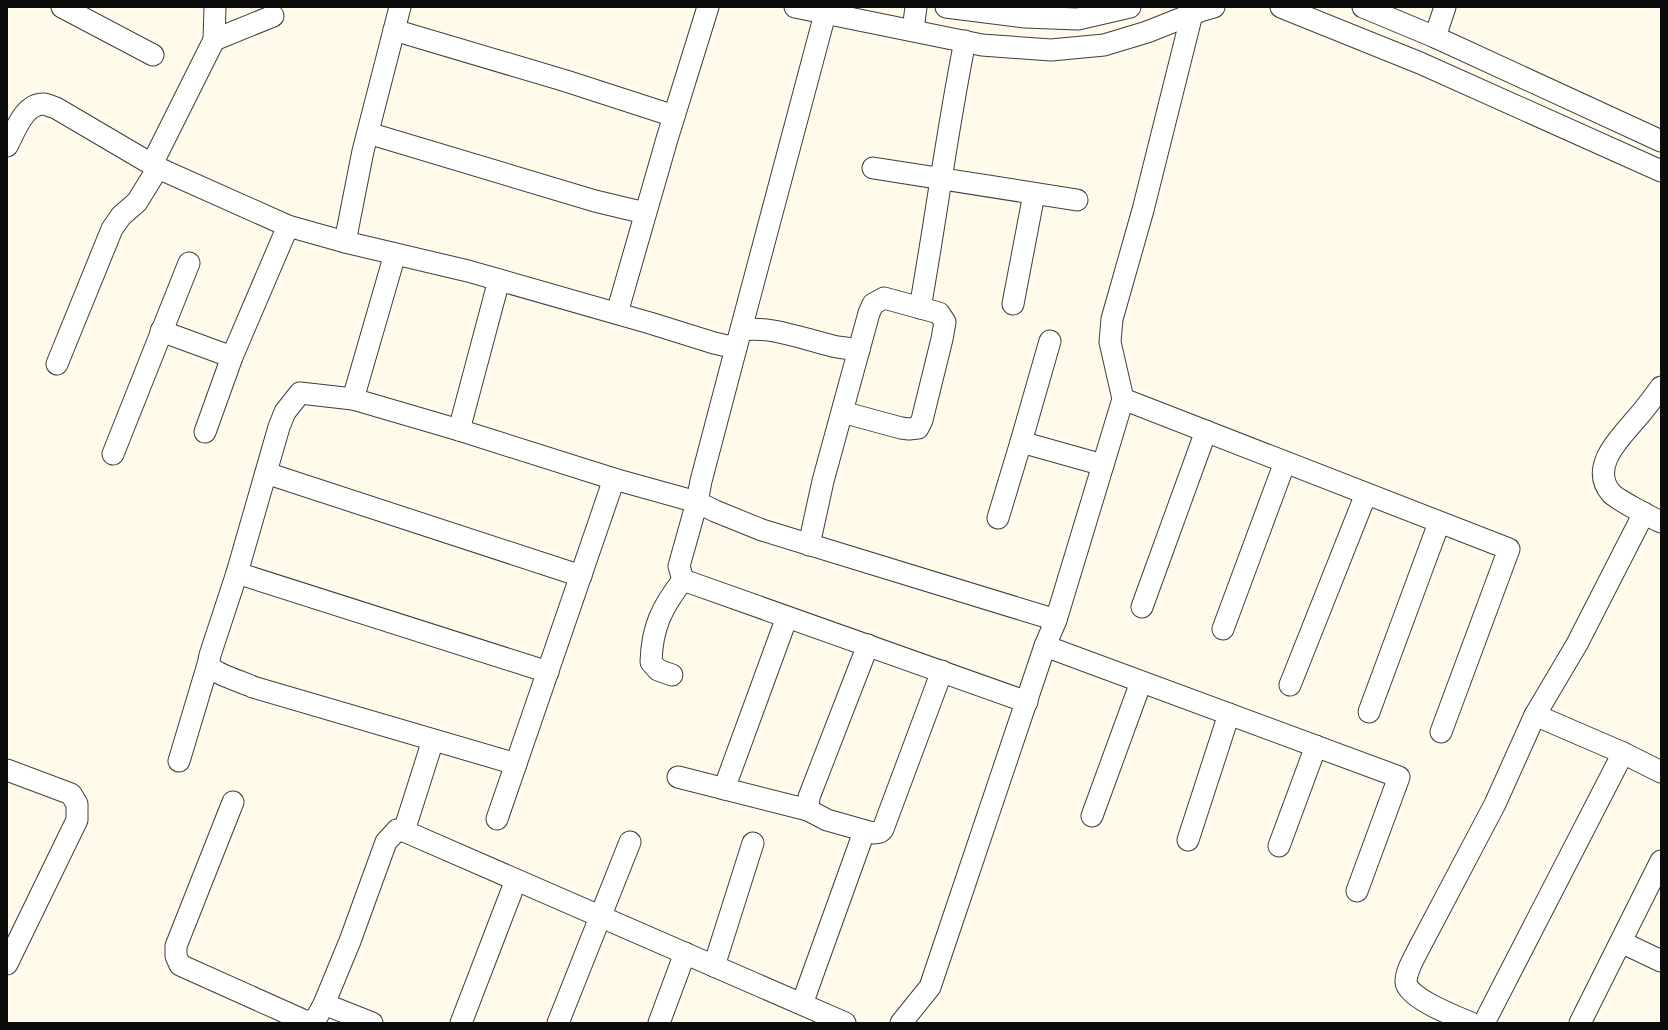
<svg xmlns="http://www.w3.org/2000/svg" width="1668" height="1030" viewBox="0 0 1668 1030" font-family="'Roboto Serif',serif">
  <rect width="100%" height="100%" fill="#fffae9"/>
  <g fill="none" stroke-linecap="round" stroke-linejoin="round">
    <g stroke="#3e3e3e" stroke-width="23">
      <g id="minor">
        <path d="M 62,7 L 153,55"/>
        <path d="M 215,7 L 214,40 L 273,16"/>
        <path d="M 795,7 L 982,45 L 1051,50 L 1104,45 L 1147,32 L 1200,11 L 1214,7"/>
        <path d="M 946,7 L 1025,17 L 1078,19 L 1130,7"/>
        <path d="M 1281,7 L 1420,63 L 1661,171"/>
        <path d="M 1363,7 L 1435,37 L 1661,141"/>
        <path d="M 394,30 L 566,81 L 674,116"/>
        <path d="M 913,30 L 916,7"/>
        <path d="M 1435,37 L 1445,7"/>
        <path d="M 368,133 L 595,201 L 645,213"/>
        <path d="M 7,146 C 15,132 24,103 44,104 C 48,105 53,107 56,108 L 158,168 L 288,226 L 345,242 L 468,271 L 650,323 L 714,343 L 736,348 L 825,14"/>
        <path d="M 152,164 L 214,40"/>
        <path d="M 873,168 L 1077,200"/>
        <path d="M 345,242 L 363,151 L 400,7"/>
        <path d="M 1013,304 L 1034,194"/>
        <path d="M 920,308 C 936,219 947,130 965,41"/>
        <path d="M 617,313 L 667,139 L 708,7"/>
        <path d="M 742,330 C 771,326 800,338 829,345 C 838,348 849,348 859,350"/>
        <path d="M 161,331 L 232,357"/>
        <path d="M 1050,341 L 1021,442 L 1103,465"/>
        <path d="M 736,348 L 701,481 L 697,502 L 715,511 L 762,530 L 1056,620"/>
        <path d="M 57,364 L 112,229 L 121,216 L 137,202 L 158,168"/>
        <path d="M 1661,387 C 1653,398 1645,409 1636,419 C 1620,438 1589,467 1611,493 C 1616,499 1652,518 1661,522"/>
        <path d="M 353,399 L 395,254"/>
        <path d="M 1123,399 L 1509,549 L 1441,732"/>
        <path d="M 459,430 L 499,280"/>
        <path d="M 205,432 L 232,357 L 288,226"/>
        <path d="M 113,454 L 189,263"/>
        <path d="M 266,473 L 581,576"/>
        <path d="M 998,518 L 1021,442"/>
        <path d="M 809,545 L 823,481 L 869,313 L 873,304 L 884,298 L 939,313 L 945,322 L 942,339 L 922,420 L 918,428 L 909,429 L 901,428 L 842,412"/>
        <path d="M 237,573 L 548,672"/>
        <path d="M 683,580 L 1027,702"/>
        <path d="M 1142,607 L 1206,431"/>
        <path d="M 1223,629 L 1285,462"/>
        <path d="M 868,645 L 809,797 L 808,810 L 827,820 L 873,833 L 880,832 L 883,829 L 942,671"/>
        <path d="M 1045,646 L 1399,777 L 1357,891"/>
        <path d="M 672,675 L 658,670 L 651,662 C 652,627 662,607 683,580"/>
        <path d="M 1290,685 L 1366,494"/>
        <path d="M 1369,712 L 1439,523"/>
        <path d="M 1535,715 L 1623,753 L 1661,772"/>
        <path d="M 179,761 L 209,661"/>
        <path d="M 516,764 L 253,687 C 243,682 217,675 211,667 C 208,663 209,659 210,655 L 237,573 L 279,427 L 285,412 L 300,393 L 353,399 L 459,430 L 614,479 L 697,502 L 679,566 L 683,580"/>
        <path d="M 7,770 L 71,794 L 77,804 L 77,820 L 7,964"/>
        <path d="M 678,777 L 808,810"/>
        <path d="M 724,789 L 787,617"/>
        <path d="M 233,802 L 176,946 L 176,956 L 180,965 L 305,1021 L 311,1021 L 317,1017 L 324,1004 L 350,941 L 386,842 L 397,830 L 404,831 L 845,1023"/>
        <path d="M 1092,816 L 1141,682"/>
        <path d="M 497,819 L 614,479"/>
        <path d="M 404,831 L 433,740"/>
        <path d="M 1188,840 L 1229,714"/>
        <path d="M 1279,846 L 1316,746"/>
        <path d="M 1621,942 L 1661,961"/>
        <path d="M 714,966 L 753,843"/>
        <path d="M 324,1004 L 372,1023"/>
        <path d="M 802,1004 L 864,832"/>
        <path d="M 461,1023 L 516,880"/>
        <path d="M 558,1023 L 630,842"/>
        <path d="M 659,1023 L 685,953"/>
        <path d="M 901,1023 L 930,987 L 1045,646 L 1056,620 L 1123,399 L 1110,342 L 1112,319 L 1143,210 L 1192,14"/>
        <path d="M 1471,1023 C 1457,1017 1407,998 1406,982 C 1406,971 1413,960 1418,950 L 1495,804 L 1535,715 L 1577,644 L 1644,513"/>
        <path d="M 1484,1023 L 1623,753"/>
        <path d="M 1580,1023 L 1661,861"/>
      </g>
    </g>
    <use href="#minor" stroke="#fff" stroke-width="21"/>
  </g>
  <rect width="1668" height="1030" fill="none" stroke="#0b0b0b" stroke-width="16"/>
</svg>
